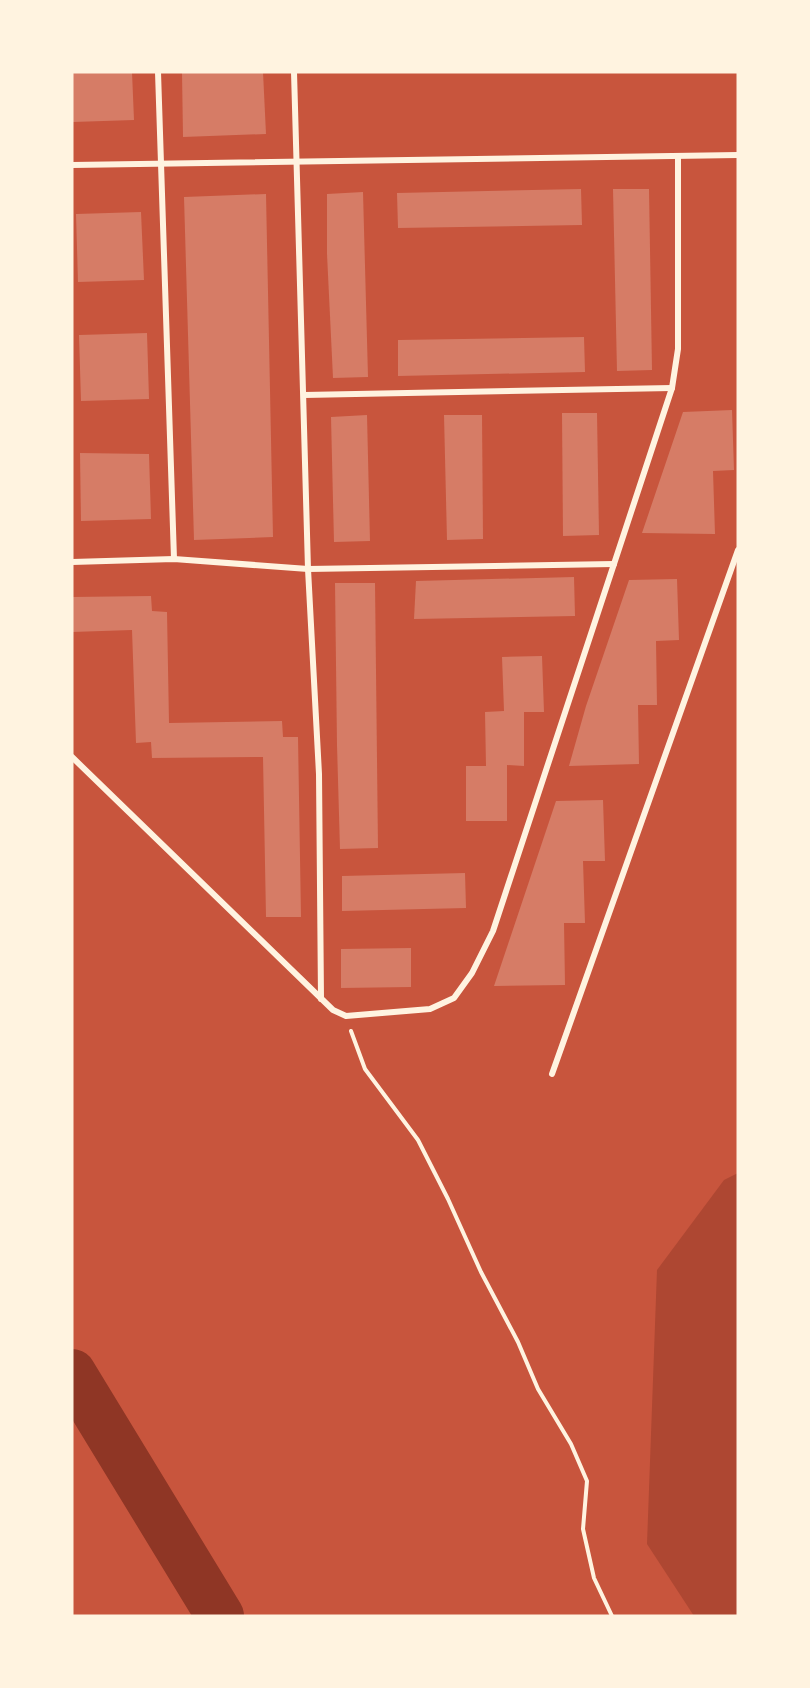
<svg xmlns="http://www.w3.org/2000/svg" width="810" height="1688" viewBox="0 0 810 1688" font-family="Barlow,sans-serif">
  <rect width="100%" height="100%" fill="#c8553d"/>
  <path fill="#ae4732" d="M 738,1173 L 738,1616 L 694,1616 L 647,1544 L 657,1270 L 724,1180 Z"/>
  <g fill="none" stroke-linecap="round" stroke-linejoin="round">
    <path stroke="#8f3625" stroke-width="48" d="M 72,1373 L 220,1616"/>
  </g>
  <g fill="#d67c66">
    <path d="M 72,72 L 132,72 L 134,120 L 73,122 Z"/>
    <path d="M 182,72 L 263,72 L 266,134 L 183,137 Z"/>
    <path d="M 581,189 L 582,225 L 398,228 L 397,193 Z"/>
    <path d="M 613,189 L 649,189 L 652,370 L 617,371 Z"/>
    <path d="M 363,192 L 368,377 L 333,378 L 327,254 L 327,194 Z"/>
    <path d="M 266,194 L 273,537 L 194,540 L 184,197 Z"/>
    <path d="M 141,212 L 144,280 L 78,282 L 76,214 Z"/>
    <path d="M 147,333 L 149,399 L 81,401 L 79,335 Z"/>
    <path d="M 584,337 L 585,372 L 398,376 L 398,340 Z"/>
    <path d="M 732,410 L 734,470 L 713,471 L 715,534 L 642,533 L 683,412 Z"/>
    <path d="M 562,413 L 597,413 L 599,535 L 563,536 Z"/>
    <path d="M 367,415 L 370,541 L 334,542 L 331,417 Z"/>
    <path d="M 444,415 L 482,415 L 483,539 L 447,540 Z"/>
    <path d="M 80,453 L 149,454 L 151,519 L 81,521 Z"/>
    <path d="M 574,577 L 575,616 L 414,619 L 416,581 Z"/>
    <path d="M 677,579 L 679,640 L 656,641 L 657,705 L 638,705 L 639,764 L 569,766 L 586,706 L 629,580 Z"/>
    <path d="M 335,583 L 375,583 L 378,848 L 340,849 L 337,745 Z"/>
    <path d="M 151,596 L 152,611 L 167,612 L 169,723 L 282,721 L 283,737 L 298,737 L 301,917 L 266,917 L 263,757 L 152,758 L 151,742 L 136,743 L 132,630 L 72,632 L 72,597 Z"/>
    <path d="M 542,656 L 544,712 L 524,712 L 524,766 L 507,765 L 507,821 L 466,821 L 466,766 L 486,766 L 485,712 L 504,711 L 502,657 Z"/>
    <path d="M 603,800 L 605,861 L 583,861 L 585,923 L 564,923 L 565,985 L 494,986 L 556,801 Z"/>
    <path d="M 465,873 L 466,908 L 342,911 L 342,876 Z"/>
    <path d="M 411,948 L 411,987 L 341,988 L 341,949 Z"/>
  </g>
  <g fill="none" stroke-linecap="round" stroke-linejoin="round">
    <path stroke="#fff3e0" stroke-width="4" d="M 351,1031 L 365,1069 L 418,1140 L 448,1199 L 481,1272 L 518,1342 L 538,1389 L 571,1444 L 587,1481 L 583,1529 L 594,1578 L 612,1616"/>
    <g stroke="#fff3e0" stroke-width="6">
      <path d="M 158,72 L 174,559"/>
      <path d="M 294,72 L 308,569 L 319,774 L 321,999"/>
      <path d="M 72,165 L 738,155"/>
      <path d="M 304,395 L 672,388"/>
      <path d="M 72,562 L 174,559 L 308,569 L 614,564"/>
      <path d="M 72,757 L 333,1010 L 346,1016 L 430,1009 L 454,998 L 472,973 L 493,931 L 672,388 L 678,349 L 678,156"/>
      <path d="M 552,1074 L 738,550"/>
    </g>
  </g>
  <rect width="810" height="1688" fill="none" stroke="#fff3e0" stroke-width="147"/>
</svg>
